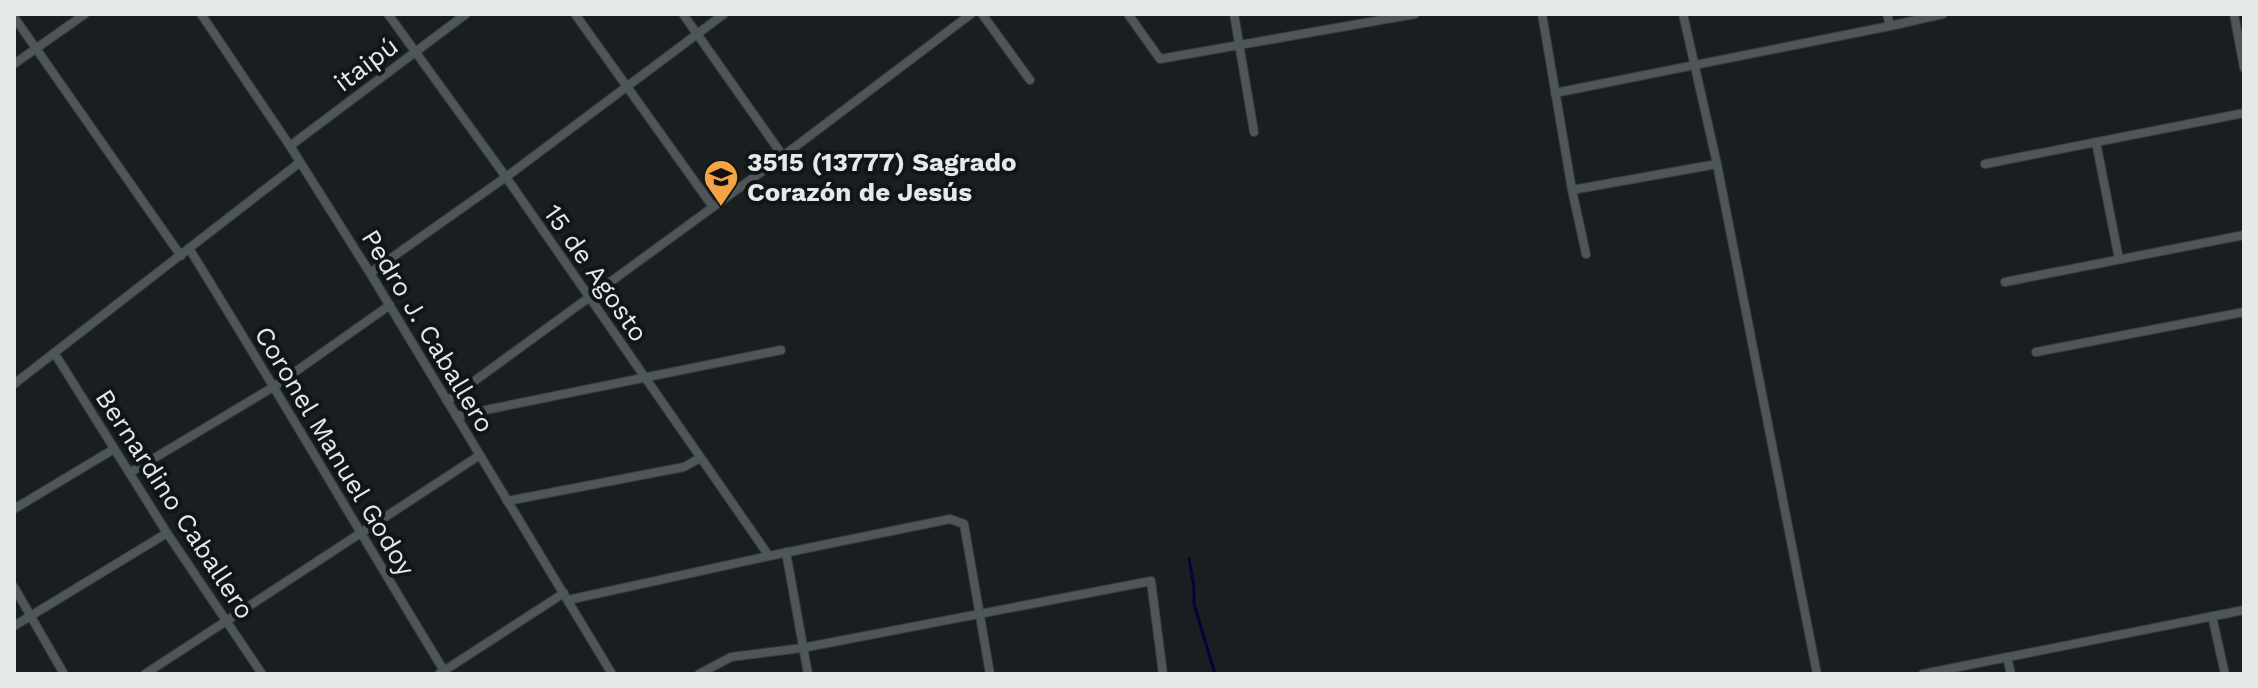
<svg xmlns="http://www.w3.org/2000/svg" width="2258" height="688" viewBox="0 0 2258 688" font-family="'Work Sans',sans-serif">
  <rect width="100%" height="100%" fill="#191f21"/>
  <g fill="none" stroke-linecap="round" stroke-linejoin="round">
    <path stroke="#090137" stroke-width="3" d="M 1189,559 L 1194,587 L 1194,604 L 1215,674"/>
    <g stroke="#363a3c" stroke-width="10">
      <g id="minor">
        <path d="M 201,14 L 290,146 L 370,273 L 612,674"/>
        <path d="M 388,14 L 506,177 L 769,556"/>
        <path d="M 575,14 L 713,207"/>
        <path d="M 683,14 L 783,156"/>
        <path d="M 982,14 L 1030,80"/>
        <path d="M 1128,14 L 1160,59 L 1415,14"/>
        <path d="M 1234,14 L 1254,132"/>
        <path d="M 1542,14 L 1572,190 L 1586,254"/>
        <path d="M 1683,14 L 1717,164 L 1817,674"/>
        <path d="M 1887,14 L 1890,26 L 1943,14"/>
        <path d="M 2234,14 L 2244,68"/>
        <path d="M 14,17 L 181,256"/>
        <path d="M 14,64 L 85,14"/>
        <path d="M 1555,93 L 1890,26"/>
        <path d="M 2096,142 L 2119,259"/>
        <path d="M 290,146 L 466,14"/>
        <path d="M 1985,164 L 2244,113"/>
        <path d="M 1572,190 L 1717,164"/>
        <path d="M 190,250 C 277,390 360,533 446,674"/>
        <path d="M 370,273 L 506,177 L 724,14"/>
        <path d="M 2005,282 L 2244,235"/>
        <path d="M 2036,352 L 2244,312"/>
        <path d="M 55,354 L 167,533 L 262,674"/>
        <path d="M 14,384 L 299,163"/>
        <path d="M 447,401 L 783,156 L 971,14"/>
        <path d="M 456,416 L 781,350"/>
        <path d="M 131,472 L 275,386 L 390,305"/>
        <path d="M 507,501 L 684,467 L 700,458"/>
        <path d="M 14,509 L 114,449"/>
        <path d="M 786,552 L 808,674"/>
        <path d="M 14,587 L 64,674"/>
        <path d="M 568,600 L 769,556 L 950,519 L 964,524 L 990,674"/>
        <path d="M 2212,616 L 2225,674"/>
        <path d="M 14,626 L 167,533"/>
        <path d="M 2007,657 L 2011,674"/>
        <path d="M 145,674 L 480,455"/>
        <path d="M 439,674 L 564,593"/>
        <path d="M 699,674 L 731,657 L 802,648 L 1151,581 L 1163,674"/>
        <path d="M 1923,674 L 2244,610"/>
      </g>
    </g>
    <use href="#minor" stroke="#4e5658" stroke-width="8"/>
  </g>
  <defs>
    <g id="school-pin" transform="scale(1.8)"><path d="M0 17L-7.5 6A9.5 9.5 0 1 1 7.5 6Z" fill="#f4a444" stroke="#101618"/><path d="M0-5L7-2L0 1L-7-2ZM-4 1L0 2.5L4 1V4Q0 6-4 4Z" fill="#111"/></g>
  </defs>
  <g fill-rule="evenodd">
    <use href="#school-pin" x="721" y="177"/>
  </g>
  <g text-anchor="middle" stroke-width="8" stroke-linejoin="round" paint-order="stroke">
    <g font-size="26" fill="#e4e9ea" stroke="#101618">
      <text transform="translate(366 64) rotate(-37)" y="9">itaipú</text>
      <text transform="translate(596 273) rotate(55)" y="9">15 de Agosto</text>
      <text transform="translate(428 331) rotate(59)" y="9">Pedro J. Caballero</text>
      <text transform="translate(335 451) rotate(59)" y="9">Coronel Manuel Godoy</text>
      <text transform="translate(175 504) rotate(57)" y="9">Bernardino Caballero</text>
    </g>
    <g font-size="26" font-weight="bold" fill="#e4e9ea" stroke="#101618" text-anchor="start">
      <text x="747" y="171">3515 (13777) Sagrado<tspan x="747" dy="30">Corazón de Jesús</tspan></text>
    </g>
  </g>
  <rect width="2258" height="688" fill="none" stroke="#e4e9ea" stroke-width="32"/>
</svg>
